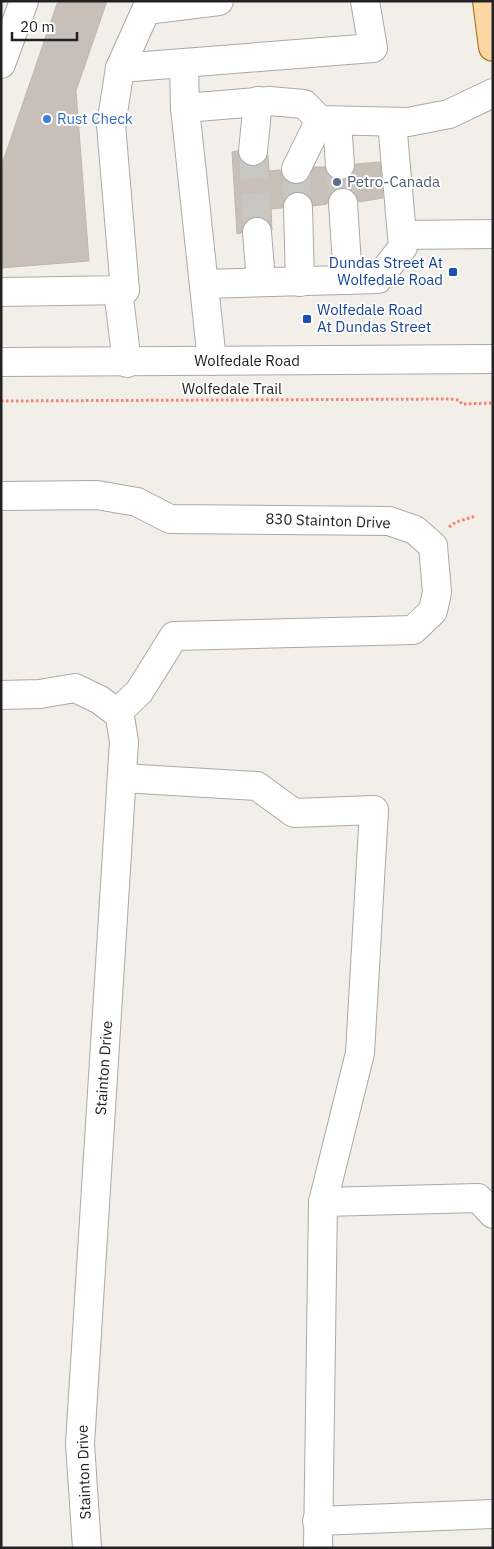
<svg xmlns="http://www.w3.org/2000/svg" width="494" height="1549" viewBox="0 0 494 1549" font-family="'IBM Plex Sans',sans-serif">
  <rect width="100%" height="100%" fill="#f2efe9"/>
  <g fill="#c7bfb8" stroke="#c4b6ab">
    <path d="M 58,1 L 107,1 L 76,91 L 89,261 L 1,268 L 1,167 Z"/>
    <path d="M 238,151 L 244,163 L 251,166 L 260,165 L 268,155 L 269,171 L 280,170 L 283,178 L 290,183 L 297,185 L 305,182 L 314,167 L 325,167 L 327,173 L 333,179 L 342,180 L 348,178 L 354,172 L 356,164 L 380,162 L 383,198 L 359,202 L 356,195 L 350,189 L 342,188 L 335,190 L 329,196 L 327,204 L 313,206 L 311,198 L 306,194 L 297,191 L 289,194 L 285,199 L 282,208 L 271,209 L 272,230 L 270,223 L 264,218 L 255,217 L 248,219 L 243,226 L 241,233 L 237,234 L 232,152 Z"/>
  </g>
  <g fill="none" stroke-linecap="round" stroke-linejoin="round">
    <g stroke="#c8c6c1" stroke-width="28" stroke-dasharray="28 14" stroke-linecap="butt">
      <path d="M 253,151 L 257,232"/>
      <path d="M 340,165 L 343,203"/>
      <path d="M 296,169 L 298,207"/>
    </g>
    <g stroke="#a9a9a9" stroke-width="30">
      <g id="minor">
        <path d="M 184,63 L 185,108"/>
        <path d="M 1,64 L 24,1"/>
        <path d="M 120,68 L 146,10 L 219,1"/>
        <path d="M 337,122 L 340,165"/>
        <path d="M 253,151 L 258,101"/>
        <path d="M 296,169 L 320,120"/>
        <path d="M 343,203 L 348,280"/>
        <path d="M 298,207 L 300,282"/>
        <path d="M 257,232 L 261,282"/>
        <path d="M 402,235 L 493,234"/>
        <path d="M 204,284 L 378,279 L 403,247 L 392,122"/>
        <path d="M 118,290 L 127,363"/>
        <path d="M 1,292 L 125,290 L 111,125 L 120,68 L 373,48 L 365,1"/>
        <path d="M 212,361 L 185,108 L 269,101 L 304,104 L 320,120 L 408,122 L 449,114 L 493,93"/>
        <path d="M 1,362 L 493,359"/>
        <path d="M 1,496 L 97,495 L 137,502 L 170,519 L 389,521 L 415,530 L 433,546 L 437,592 L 433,611 L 413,630 L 174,636 L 139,692 L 117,713"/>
        <path d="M 1,695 L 40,694 L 75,688 L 100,700 L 117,713 L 120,717 L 124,741 L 80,1444 L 87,1548"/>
        <path d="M 122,778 L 257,786 L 294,813 L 374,810 L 360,1053 L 323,1202 L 318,1548"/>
        <path d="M 323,1202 L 478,1198 L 493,1214"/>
        <path d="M 317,1521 L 493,1514"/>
      </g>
    </g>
    <g stroke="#a06b00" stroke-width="30">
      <path id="major" d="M 487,1 L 493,47"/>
    </g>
    <g stroke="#fa8072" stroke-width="3" stroke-dasharray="2.5 2.5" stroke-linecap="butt">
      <path d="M 1,401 L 450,399 L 459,400 L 462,404 L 493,403"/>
      <path d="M 449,527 L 456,522 L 476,516"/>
    </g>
    <use href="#minor" stroke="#fff" stroke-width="28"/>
    <use href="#major" stroke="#fcd6a4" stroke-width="28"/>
  </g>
  <circle fill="#3f7fe0" stroke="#fff" stroke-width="2" cx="47" cy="119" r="5"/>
  <circle fill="#5c6f8a" stroke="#fff" stroke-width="2" cx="337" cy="182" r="5"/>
  <g fill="#1a4fb4" stroke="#fff" stroke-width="2">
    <rect x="448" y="267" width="10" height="10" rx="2.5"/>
    <rect x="302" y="314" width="10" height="10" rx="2.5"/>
  </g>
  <g text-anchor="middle" stroke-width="4" stroke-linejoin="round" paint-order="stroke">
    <g font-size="15" fill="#366cbe" stroke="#fff" text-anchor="start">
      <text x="57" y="124">Rust Check</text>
    </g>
    <g font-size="15" fill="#4e5e75" stroke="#fff" text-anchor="start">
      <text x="347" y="187">Petro-Canada</text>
    </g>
    <g font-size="15" fill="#164399" stroke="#fff" text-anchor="end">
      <text x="443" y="268">Dundas Street At<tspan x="443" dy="17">Wolfedale Road</tspan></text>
      <text x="317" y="315" text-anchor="start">Wolfedale Road<tspan x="317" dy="17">At Dundas Street</tspan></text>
    </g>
    <g font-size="15" fill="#222" stroke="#fff">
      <text x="247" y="366">Wolfedale Road</text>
      <text x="232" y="394">Wolfedale Trail</text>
      <text transform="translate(328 521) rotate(2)" y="5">830 Stainton Drive</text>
      <text transform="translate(104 1068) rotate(-86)" y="5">Stainton Drive</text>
      <text transform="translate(84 1472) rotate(-92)" y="5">Stainton Drive</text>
    </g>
  </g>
  <rect width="494" height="1549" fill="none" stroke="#222222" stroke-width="5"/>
  <path d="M12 32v8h65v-8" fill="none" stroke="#222222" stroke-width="2.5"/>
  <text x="20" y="32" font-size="15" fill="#222222" stroke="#ffffff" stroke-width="4" paint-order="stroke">20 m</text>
</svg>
